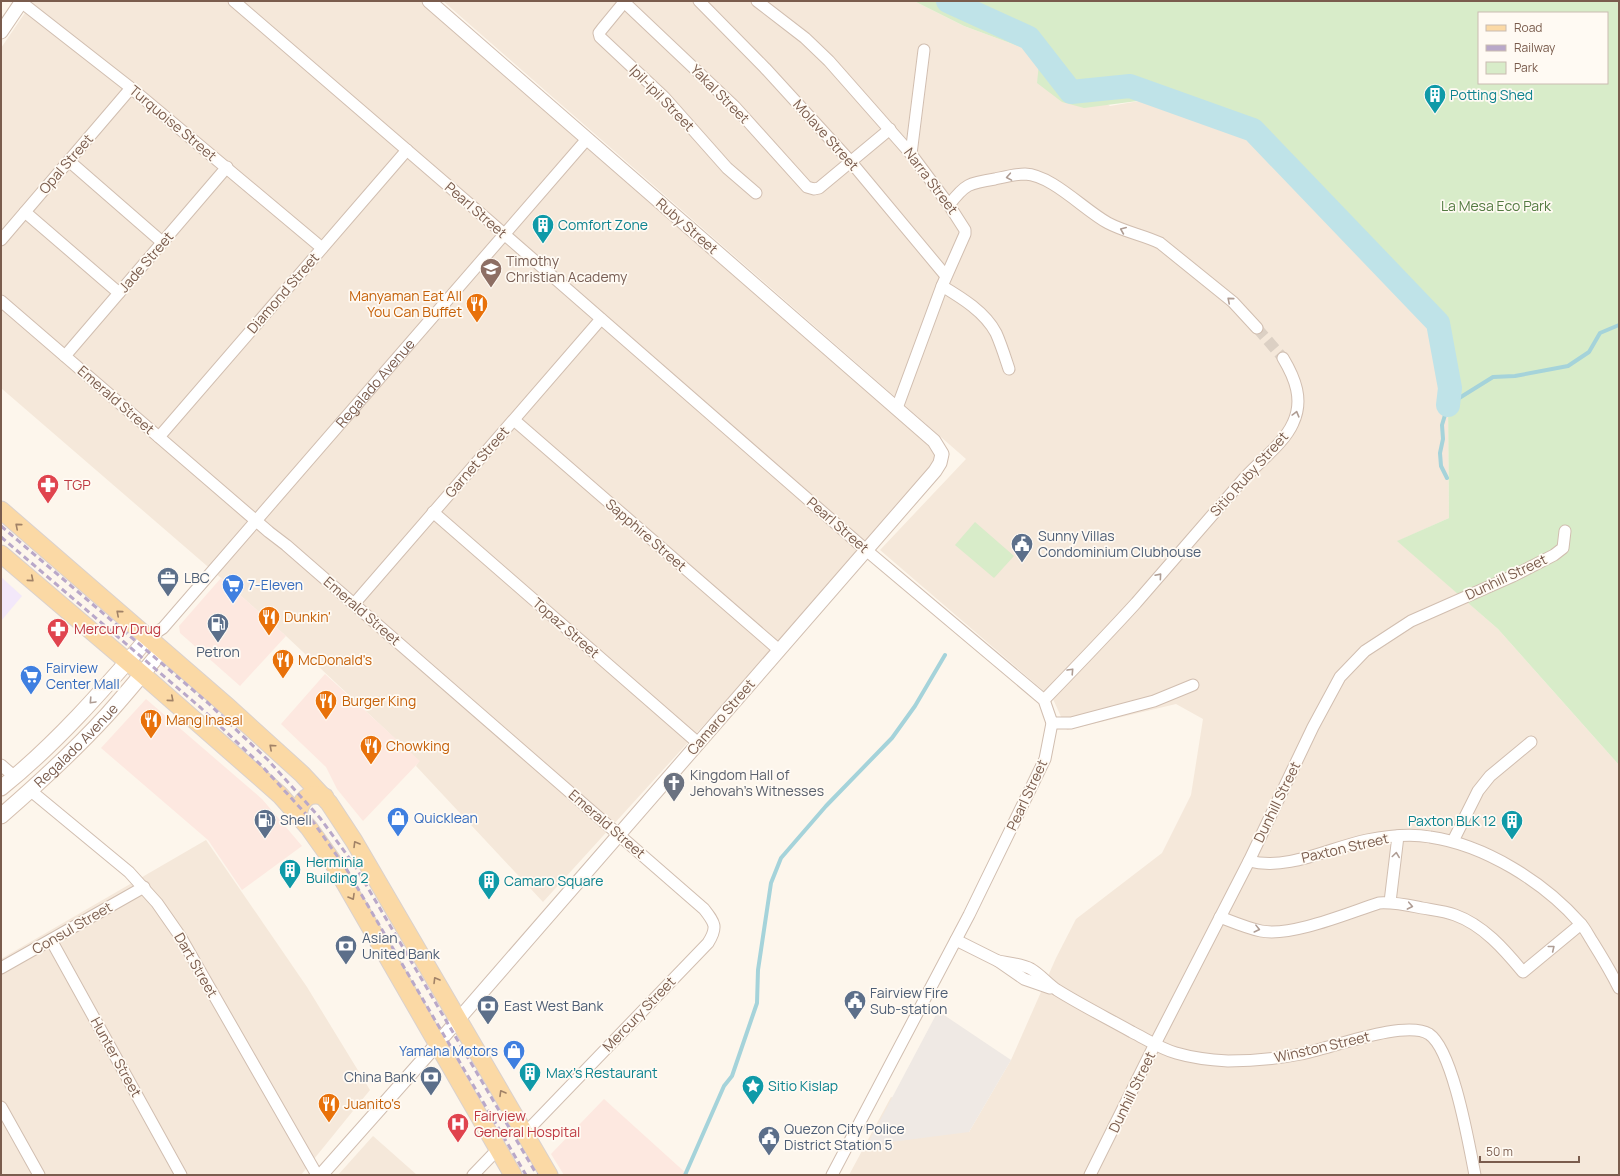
<svg xmlns="http://www.w3.org/2000/svg" width="1620" height="1176" viewBox="0 0 1620 1176" font-family="Manrope,sans-serif">
  <rect width="100%" height="100%" fill="#fdf6ec"/>
  <g fill="#f5e8da">
    <path d="M 33,1 L 425,1 L 950,454 L 543,902 L 416,766 L 419,761 L 286,636 L 221,578 L 1,388 L 1,48 Z"/>
    <path d="M 443,1 L 914,1 L 964,26 L 1040,54 L 1110,106 L 1145,100 L 1196,121 L 1253,130 L 1438,323 L 1450,388 L 1448,405 L 1449,518 L 1398,541 L 1498,629 L 1619,765 L 1619,1175 L 849,1175 L 891,1097 L 969,1132 L 1011,1060 L 1056,958 L 1076,919 L 1162,853 L 1191,795 L 1203,719 L 1176,704 L 1067,730 L 1053,699 L 880,550 L 966,459 Z"/>
    <path d="M 206,840 L 307,987 L 370,1090 L 301,1175 L 1,1175 L 1,959 Z"/>
    <path d="M 373,1136 L 417,1175 L 338,1175 Z"/>
  </g>
  <g fill="#fde8e0">
    <path d="M 221,578 L 286,636 L 240,686 L 180,633 L 179,626 Z"/>
    <path d="M 325,674 L 420,761 L 363,821 L 337,789 L 326,767 L 281,724 Z"/>
    <path d="M 146,699 L 262,799 L 302,846 L 242,890 L 208,840 L 101,748 Z"/>
    <path d="M 604,1099 L 688,1175 L 564,1175 L 551,1154 Z"/>
  </g>
  <path fill="#efe9e4" d="M 938,1011 L 1011,1060 L 969,1132 L 867,1145 Z"/>
  <path fill="#f3e8fa" d="M 1,577 L 22,596 L 1,621 Z"/>
  <g fill="#d8ecc9" fill-rule="evenodd">
    <path d="M 914,1 L 1619,1 L 1619,765 L 1498,629 L 1397,541 L 1449,518 L 1448,405 L 1450,388 L 1438,323 L 1253,130 L 1196,121 L 1145,100 L 1084,108 L 1062,102 L 1037,83 L 1040,54 L 964,26 ZM 1479,13 L 1607,13 L 1607,83 L 1479,83 Z"/>
    <path d="M 975,522 L 1014,556 L 994,578 L 955,545 Z"/>
  </g>
  <g fill="none" stroke-linecap="round" stroke-linejoin="round">
    <g stroke="#a5d3da" stroke-width="4">
      <path d="M 1447,478 L 1441,466 L 1440,453 L 1443,439 L 1442,425 L 1448,405 L 1493,377 L 1515,376 L 1568,366 L 1589,352 L 1600,333 L 1619,325"/>
      <path d="M 685,1175 L 724,1086 L 732,1076 L 757,1003 L 758,970 L 771,883 L 781,858 L 826,806 L 892,738 L 915,706 L 945,655"/>
    </g>
    <path stroke="#bfe3e8" stroke-width="24" d="M 948,1 L 1029,38 L 1071,92 L 1130,86 L 1253,130 L 1438,323 L 1450,388 L 1448,405"/>
    <path stroke="#dcd0c4" stroke-width="11" stroke-dasharray="11 5.5" stroke-linecap="butt" d="M 1257,328 L 1283,358"/>
    <g stroke="#d1beb0" stroke-width="13">
      <g id="minor">
        <path d="M 234,1 L 488,220 L 866,550 L 1044,700 L 1052,723 L 1045,759 L 969,915 L 832,1175"/>
        <path d="M 623,1 L 735,107 L 807,187 L 814,189 L 819,188 L 890,129"/>
        <path d="M 625,1 L 602,29 L 599,33 L 600,37 L 664,97 L 727,168 L 756,193"/>
        <path d="M 699,1 L 765,68 L 851,162 L 946,276"/>
        <path d="M 757,1 L 805,38 L 829,61 L 911,154 L 949,205 L 965,230 L 965,234 L 942,286 L 897,408"/>
        <path d="M 21,2 L 131,88 L 322,248"/>
        <path d="M 911,154 L 924,50"/>
        <path d="M 69,161 L 162,242"/>
        <path d="M 949,205 C 965,184 969,183 995,179 C 1004,177 1015,174 1025,174 C 1052,175 1084,210 1108,223 C 1125,232 1143,235 1160,243 L 1233,302 L 1257,328"/>
        <path d="M 25,212 L 119,293"/>
        <path d="M 1,240 L 131,88"/>
        <path d="M 942,286 C 962,298 985,312 996,333 C 1001,344 1005,357 1009,369"/>
        <path d="M 1,301 L 269,532 L 286,545 L 704,909 C 715,923 718,927 708,943 L 525,1133"/>
        <path d="M 65,356 L 227,167"/>
        <path d="M 514,420 L 779,650"/>
        <path d="M 159,437 L 407,150"/>
        <path d="M 433,512 L 698,743"/>
        <path d="M 354,604 L 601,319"/>
        <path id="s1" d="M 148,638 L 163,628 L 587,139"/>
        <path d="M 1044,700 C 1075,668 1106,636 1136,603 C 1171,563 1206,522 1241,482 C 1256,464 1284,444 1293,423 C 1304,400 1295,378 1283,358"/>
        <path d="M 1052,723 L 1071,723 L 1154,701 L 1193,685"/>
        <path d="M 1,765 L 15,777"/>
        <path d="M 31,791 L 129,872 L 157,903 L 180,936 L 317,1175"/>
        <path d="M 1453,841 L 1478,791 L 1490,776 L 1531,742"/>
        <path d="M 1249,861 C 1288,871 1329,848 1367,840 C 1387,836 1410,833 1430,837 C 1485,845 1544,882 1580,923 C 1585,928 1588,935 1592,941 C 1602,957 1611,972 1619,988"/>
        <path d="M 1390,902 L 1398,836"/>
        <path d="M 1220,917 C 1233,922 1247,928 1261,931 C 1292,937 1348,913 1379,903 C 1394,902 1407,905 1422,908 C 1433,910 1444,911 1455,915 C 1483,925 1504,949 1523,972 L 1581,924"/>
        <path d="M 51,940 L 181,1175"/>
        <path d="M 956,940 L 998,961 L 1024,979 L 1050,988"/>
        <path d="M 998,961 C 1008,963 1022,964 1031,969 C 1041,975 1048,984 1057,990 C 1081,1005 1107,1018 1132,1032 C 1146,1039 1161,1049 1176,1053 C 1193,1058 1210,1060 1228,1061 C 1252,1061 1276,1059 1301,1054 C 1329,1049 1405,1019 1429,1034 C 1453,1050 1469,1145 1475,1175"/>
        <path d="M 1,968 L 144,887"/>
        <path d="M 1,1107 L 39,1175"/>
        <path d="M 473,1175 L 498,1149"/>
        <path d="M 1090,1175 L 1155,1044 L 1249,861 L 1313,727 L 1340,677 L 1365,651 L 1411,621 L 1513,576 L 1554,555 L 1563,548 L 1565,531"/>
      </g>
    </g>
    <g stroke="#d1beb0" stroke-width="15">
      <g id="tertiary">
        <path d="M 1,32 L 22,1"/>
        <path d="M 321,1175 L 437,1044 L 935,471 L 940,463 L 942,454 L 934,441 L 429,1"/>
      </g>
    </g>
    <g stroke="#d6c0b0" stroke-width="17">
      <g id="secondary">
        <path d="M 1,788 C 56,744 102,691 148,638"/>
        <path id="s2" d="M 1,816 C 38,784 74,751 107,715 C 126,694 144,672 162,650"/>
      </g>
    </g>
    <g stroke="#dad1cd" stroke-width="19">
      <g id="primary">
        <path d="M 1,510 L 227,706 L 302,774 L 329,803 L 354,841 L 549,1175"/>
        <path d="M 1,554 L 142,674 L 280,795 L 309,828 L 331,859 L 513,1175"/>
        <path d="M 298,816 C 300,800 308,791 325,797"/>
      </g>
    </g>
    <use href="#minor" stroke="#fff" stroke-width="11"/>
    <use href="#tertiary" stroke="#fff" stroke-width="13"/>
    <use href="#secondary" stroke="#fff" stroke-width="15"/>
    <use href="#primary" stroke="#fbd9a5" stroke-width="17"/>
    <g stroke="#b9a8c9" stroke-width="3" stroke-dasharray="6 4" stroke-linecap="butt">
      <path d="M 1,526 L 208,703 L 268,760 L 320,818 L 355,866 L 537,1175"/>
      <path d="M 1,537 L 201,708 L 262,766 L 314,823 L 347,870 L 526,1175"/>
    </g>
  </g>
  <defs><path id="oneway-chevron" d="M-2-3.5L2.5 0L-2 3.5" fill="none" stroke-width="1.6" stroke-linecap="round" stroke-linejoin="round"/></defs>
  <g stroke="#af9d94">
    <use href="#oneway-chevron" transform="translate(1009 177) rotate(170)"/>
    <use href="#oneway-chevron" transform="translate(1123 230) rotate(-157)"/>
    <use href="#oneway-chevron" transform="translate(1230 300) rotate(-139)"/>
    <use href="#oneway-chevron" transform="translate(1296 414) rotate(-75)"/>
    <use href="#oneway-chevron" transform="translate(1159 576) rotate(-49)"/>
    <use href="#oneway-chevron" transform="translate(1071 671) rotate(-47)"/>
    <use href="#oneway-chevron" transform="translate(92 701) rotate(133)"/>
    <use href="#oneway-chevron" transform="translate(1396 855) rotate(-82)"/>
    <use href="#oneway-chevron" transform="translate(1410 906) rotate(11)"/>
    <use href="#oneway-chevron" transform="translate(1257 929) rotate(14)"/>
    <use href="#oneway-chevron" transform="translate(1552 948) rotate(-39)"/>
  </g>
  <g stroke="#a18267">
    <use href="#oneway-chevron" transform="translate(18 526) rotate(-139)"/>
    <use href="#oneway-chevron" transform="translate(31 579) rotate(40)"/>
    <use href="#oneway-chevron" transform="translate(119 613) rotate(-139)"/>
    <use href="#oneway-chevron" transform="translate(171 699) rotate(41)"/>
    <use href="#oneway-chevron" transform="translate(272 747) rotate(-138)"/>
    <use href="#oneway-chevron" transform="translate(356 844) rotate(-121)"/>
    <use href="#oneway-chevron" transform="translate(352 897) rotate(60)"/>
    <use href="#oneway-chevron" transform="translate(436 980) rotate(-121)"/>
    <use href="#oneway-chevron" transform="translate(502 1093) rotate(-120)"/>
  </g>
  <defs>
    <g id="building-pin" transform="scale(1.15)"><path d="M0 17L-7.5 6A9.5 9.5 0 1 1 7.5 6Z" fill="#0f9aa8" stroke="#fffaf3"/><path d="M-4-6H4V6H1V3H-1V6H-4ZM-2.5-4.3h1.7v1.8h-1.7ZM.8-4.3h1.7v1.8H.8ZM-2.5-1h1.7V.8h-1.7ZM.8-1h1.7V.8H.8Z" fill="#fff"/></g>
    <g id="school-pin" transform="scale(1.15)"><path d="M0 17L-7.5 6A9.5 9.5 0 1 1 7.5 6Z" fill="#8d6e63" stroke="#fffaf3"/><path d="M0-5L7-2L0 1L-7-2ZM-4 1L0 2.5L4 1V4Q0 6-4 4Z" fill="#fff"/></g>
    <g id="restaurant-pin" transform="scale(1.15)"><path d="M0 17L-7.5 6A9.5 9.5 0 1 1 7.5 6Z" fill="#e8710a" stroke="#fffaf3"/><path d="M-5-6h1v4h1v-4h1v4h1v-4h1v5L-1.5 .5V6h-2V.5L-5-1ZM5-6V6H3V1.5H1.5Q1.5-4 5-6Z" fill="#fff"/></g>
    <g id="pharmacy-pin" transform="scale(1.15)"><path d="M0 17L-7.5 6A9.5 9.5 0 1 1 7.5 6Z" fill="#e0444e" stroke="#fffaf3"/><path d="M-2-6h4v4h4v4h-4v4h-4v-4h-4v-4h4Z" fill="#fff"/></g>
    <g id="civic-pin" transform="scale(1.15)"><path d="M0 17L-7.5 6A9.5 9.5 0 1 1 7.5 6Z" fill="#5c6f8a" stroke="#fffaf3"/><path d="M-.6-6.5H3V-4.5H.6V-3L4-1V1h2V6H-6V1h2V-1L-.6-3ZM-1.2 2.5V6h2.4V2.5Z" fill="#fff"/></g>
    <g id="office-pin" transform="scale(1.15)"><path d="M0 17L-7.5 6A9.5 9.5 0 1 1 7.5 6Z" fill="#5c6f8a" stroke="#fffaf3"/><path d="M-6-3h4V-5.5h4V-3h4V5H-6ZM-1-4.5V-3h2v-1.5ZM-6 0V1H6V0Z" fill="#fff"/></g>
    <g id="supermarket-pin" transform="scale(1.15)"><path d="M0 17L-7.5 6A9.5 9.5 0 1 1 7.5 6Z" fill="#3f7fe0" stroke="#fffaf3"/><path d="M-6-5.5h2.5l.6 2H6L4.5 2H-2.5L-4.4-4H-6ZM-1.5 3.2a1.3 1.3 0 1 0 .1 0ZM3 3.2a1.3 1.3 0 1 0 .1 0Z" fill="#fff"/></g>
    <g id="fuel-pin" transform="scale(1.15)"><path d="M0 17L-7.5 6A9.5 9.5 0 1 1 7.5 6Z" fill="#5c6f8a" stroke="#fffaf3"/><path d="M-5.5-6h7V0h2V4h1.3V-2.5L3-4.5l.8-.8L6-3V5H2.5V1h-1V6h-7ZM-4.2-4.7v3.2H.2V-4.7Z" fill="#fff"/></g>
    <g id="church-pin" transform="scale(1.15)"><path d="M0 17L-7.5 6A9.5 9.5 0 1 1 7.5 6Z" fill="#6b7280" stroke="#fffaf3"/><path d="M-1.2-6h2.4v3.5h3.3v2.4h-3.3V6h-2.4V-.1h-3.3v-2.4h3.3Z" fill="#fff"/></g>
    <g id="shop-pin" transform="scale(1.15)"><path d="M0 17L-7.5 6A9.5 9.5 0 1 1 7.5 6Z" fill="#3f7fe0" stroke="#fffaf3"/><path d="M-5-2.5h2.3a2.7 3.5 0 0 1 5.4 0H5L5.5 6h-11ZM-1.5-2.5h3a1.5 2.3 0 0 0-3 0Z" fill="#fff"/></g>
    <g id="bank-pin" transform="scale(1.15)"><path d="M0 17L-7.5 6A9.5 9.5 0 1 1 7.5 6Z" fill="#5c6f8a" stroke="#fffaf3"/><path d="M-6-4H6V4H-6ZM0-2.3a2.3 2.3 0 1 0 0 4.6a2.3 2.3 0 1 0 0-4.6Z" fill="#fff"/></g>
    <g id="sight-pin" transform="scale(1.15)"><path d="M0 17L-7.5 6A9.5 9.5 0 1 1 7.5 6Z" fill="#0f9aa8" stroke="#fffaf3"/><path d="M0-6L1.8-2.2L6-1.7L2.9 1.2L3.7 5.4L0 3.3L-3.7 5.4L-2.9 1.2L-6-1.7L-1.8-2.2Z" fill="#fff"/></g>
    <g id="hospital-pin" transform="scale(1.15)"><path d="M0 17L-7.5 6A9.5 9.5 0 1 1 7.5 6Z" fill="#e0444e" stroke="#fffaf3"/><path d="M-5-5h3v3.5h4V-5h3V5h-3V1.5h-4V5h-3Z" fill="#fff"/></g>
  </defs>
  <g fill-rule="evenodd">
    <use href="#building-pin" x="1435" y="95"/>
    <use href="#building-pin" x="543" y="225"/>
    <use href="#school-pin" x="491" y="269"/>
    <use href="#restaurant-pin" x="477" y="304"/>
    <use href="#pharmacy-pin" x="48" y="485"/>
    <use href="#civic-pin" x="1022" y="544"/>
    <use href="#office-pin" x="168" y="578"/>
    <use href="#supermarket-pin" x="233" y="585"/>
    <use href="#restaurant-pin" x="269" y="617"/>
    <use href="#fuel-pin" x="218" y="624"/>
    <use href="#pharmacy-pin" x="58" y="629"/>
    <use href="#restaurant-pin" x="283" y="660"/>
    <use href="#supermarket-pin" x="31" y="676"/>
    <use href="#restaurant-pin" x="326" y="701"/>
    <use href="#restaurant-pin" x="151" y="720"/>
    <use href="#restaurant-pin" x="371" y="746"/>
    <use href="#church-pin" x="674" y="783"/>
    <use href="#shop-pin" x="398" y="818"/>
    <use href="#fuel-pin" x="265" y="820"/>
    <use href="#building-pin" x="1512" y="821"/>
    <use href="#building-pin" x="290" y="870"/>
    <use href="#building-pin" x="489" y="881"/>
    <use href="#bank-pin" x="346" y="946"/>
    <use href="#civic-pin" x="855" y="1001"/>
    <use href="#bank-pin" x="488" y="1006"/>
    <use href="#shop-pin" x="514" y="1051"/>
    <use href="#building-pin" x="530" y="1073"/>
    <use href="#bank-pin" x="431" y="1077"/>
    <use href="#sight-pin" x="753" y="1086"/>
    <use href="#restaurant-pin" x="329" y="1104"/>
    <use href="#hospital-pin" x="458" y="1124"/>
    <use href="#civic-pin" x="769" y="1137"/>
  </g>
  <g text-anchor="middle" stroke-width="3.5" stroke-linejoin="round" paint-order="stroke">
    <g font-size="14" fill="#7a5c4d" stroke="#fffaf3">
      <text transform="translate(720 94) rotate(45)" y="5">Yakal Street</text>
      <text transform="translate(662 98) rotate(46)" y="5">Ipil-ipil Street</text>
      <text transform="translate(173 123) rotate(40)" y="5">Turquoise Street</text>
      <text transform="translate(826 135) rotate(48)" y="5">Molave Street</text>
      <text transform="translate(66 164) rotate(-49)" y="5">Opal Street</text>
      <text transform="translate(931 181) rotate(53)" y="5">Narra Street</text>
      <text transform="translate(476 210) rotate(41)" y="5">Pearl Street</text>
      <text transform="translate(687 226) rotate(41)" y="5">Ruby Street</text>
      <text transform="translate(146 262) rotate(-49)" y="5">Jade Street</text>
      <text transform="translate(283 293) rotate(-49)" y="5">Diamond Street</text>
      <text dy="5" stroke="none"><textPath href="#s1" startOffset="342">Regalado Avenue</textPath></text>
      <text transform="translate(116 400) rotate(41)" y="5">Emerald Street</text>
      <text transform="translate(477 462) rotate(-49)" y="5">Garnet Street</text>
      <text transform="translate(1249 474) rotate(-48)" y="5">Sitio Ruby Street</text>
      <text transform="translate(838 525) rotate(41)" y="5">Pearl Street</text>
      <text transform="translate(646 535) rotate(41)" y="5">Sapphire Street</text>
      <text transform="translate(1506 577) rotate(-25)" y="5">Dunhill Street</text>
      <text transform="translate(362 611) rotate(41)" y="5">Emerald Street</text>
      <text transform="translate(566 628) rotate(41)" y="5">Topaz Street</text>
      <text transform="translate(721 717) rotate(-49)" y="5">Camaro Street</text>
      <text dy="5" stroke="none"><textPath href="#s2" startOffset="103">Regalado Avenue</textPath></text>
      <text transform="translate(1027 795) rotate(-65)" y="5">Pearl Street</text>
      <text transform="translate(1277 802) rotate(-64)" y="5">Dunhill Street</text>
      <text transform="translate(607 824) rotate(41)" y="5">Emerald Street</text>
      <text transform="translate(1345 848) rotate(-13)" y="5">Paxton Street</text>
      <text transform="translate(72 928) rotate(-30)" y="5">Consul Street</text>
      <text transform="translate(196 965) rotate(60)" y="5">Dart Street</text>
      <text transform="translate(639 1014) rotate(-46)" y="5">Mercury Street</text>
      <text transform="translate(1322 1047) rotate(-13)" y="5">Winston Street</text>
      <text transform="translate(116 1057) rotate(61)" y="5">Hunter Street</text>
      <text transform="translate(1132 1092) rotate(-64)" y="5">Dunhill Street</text>
    </g>
    <g font-size="14" fill="#0d838f" stroke="#fffaf3" text-anchor="start">
      <text x="1450" y="100">Potting Shed</text>
      <text x="558" y="230">Comfort Zone</text>
      <text x="1496" y="826" text-anchor="end">Paxton BLK 12</text>
      <text x="306" y="867">Herminia<tspan x="306" dy="16">Building 2</tspan></text>
      <text x="504" y="886">Camaro Square</text>
      <text x="546" y="1078">Max's Restaurant</text>
      <text x="768" y="1091">Sitio Kislap</text>
    </g>
    <g font-size="14" fill="#537a41" stroke="#fffaf3">
      <text x="1496" y="211">La Mesa Eco Park</text>
    </g>
    <g font-size="14" fill="#785e54" stroke="#fffaf3" text-anchor="start">
      <text x="506" y="266">Timothy<tspan x="506" dy="16">Christian Academy</tspan></text>
    </g>
    <g font-size="14" fill="#c56008" stroke="#fffaf3" text-anchor="start">
      <text x="462" y="301" text-anchor="end">Manyaman Eat All<tspan x="462" dy="16">You Can Buffet</tspan></text>
      <text x="284" y="622">Dunkin'</text>
      <text x="298" y="665">McDonald's</text>
      <text x="342" y="706">Burger King</text>
      <text x="166" y="725">Mang Inasal</text>
      <text x="386" y="751">Chowking</text>
      <text x="344" y="1109">Juanito's</text>
    </g>
    <g font-size="14" fill="#be3a42" stroke="#fffaf3" text-anchor="start">
      <text x="64" y="490">TGP</text>
      <text x="74" y="634">Mercury Drug</text>
      <text x="474" y="1121">Fairview<tspan x="474" dy="16">General Hospital</tspan></text>
    </g>
    <g font-size="14" fill="#4e5e75" stroke="#fffaf3" text-anchor="start">
      <text x="1038" y="541">Sunny Villas<tspan x="1038" dy="16">Condominium Clubhouse</tspan></text>
      <text x="184" y="583">LBC</text>
      <text x="218" y="657" text-anchor="middle">Petron</text>
      <text x="280" y="825">Shell</text>
      <text x="362" y="943">Asian<tspan x="362" dy="16">United Bank</tspan></text>
      <text x="870" y="998">Fairview Fire<tspan x="870" dy="16">Sub-station</tspan></text>
      <text x="504" y="1011">East West Bank</text>
      <text x="416" y="1082" text-anchor="end">China Bank</text>
      <text x="784" y="1134">Quezon City Police<tspan x="784" dy="16">District Station 5</tspan></text>
    </g>
    <g font-size="14" fill="#366cbe" stroke="#fffaf3" text-anchor="start">
      <text x="248" y="590">7-Eleven</text>
      <text x="46" y="673">Fairview<tspan x="46" dy="16">Center Mall</tspan></text>
      <text x="414" y="823">Quicklean</text>
      <text x="498" y="1056" text-anchor="end">Yamaha Motors</text>
    </g>
    <g font-size="14" fill="#5b616d" stroke="#fffaf3" text-anchor="start">
      <text x="690" y="780">Kingdom Hall of<tspan x="690" dy="16">Jehovah's Witnesses</tspan></text>
    </g>
  </g>
  <rect width="1620" height="1176" fill="none" stroke="#7a5c4d" stroke-width="4"/>
  <rect x="1478" y="12" width="130" height="72" fill="#fffaf3" stroke="#cabbb1"/>
  <rect x="1486" y="25" width="20" height="6" fill="#fbd9a5" stroke="#cabbb1"/>
  <text x="1514" y="32" font-size="12" fill="#7a5c4d">Road</text>
  <rect x="1486" y="45" width="20" height="6" fill="#b9a8c9" stroke="#cabbb1"/>
  <text x="1514" y="52" font-size="12" fill="#7a5c4d">Railway</text>
  <rect x="1486" y="62" width="20" height="12" fill="#d8ecc9" stroke="#cabbb1"/>
  <text x="1514" y="72" font-size="12" fill="#7a5c4d">Park</text>
  <path d="M1480 1156v6h99v-6" fill="none" stroke="#7a5c4d" stroke-width="2"/>
  <text x="1486" y="1156" font-size="12" fill="#7a5c4d" stroke="#fffaf3" stroke-width="3" paint-order="stroke">50 m</text>
</svg>
